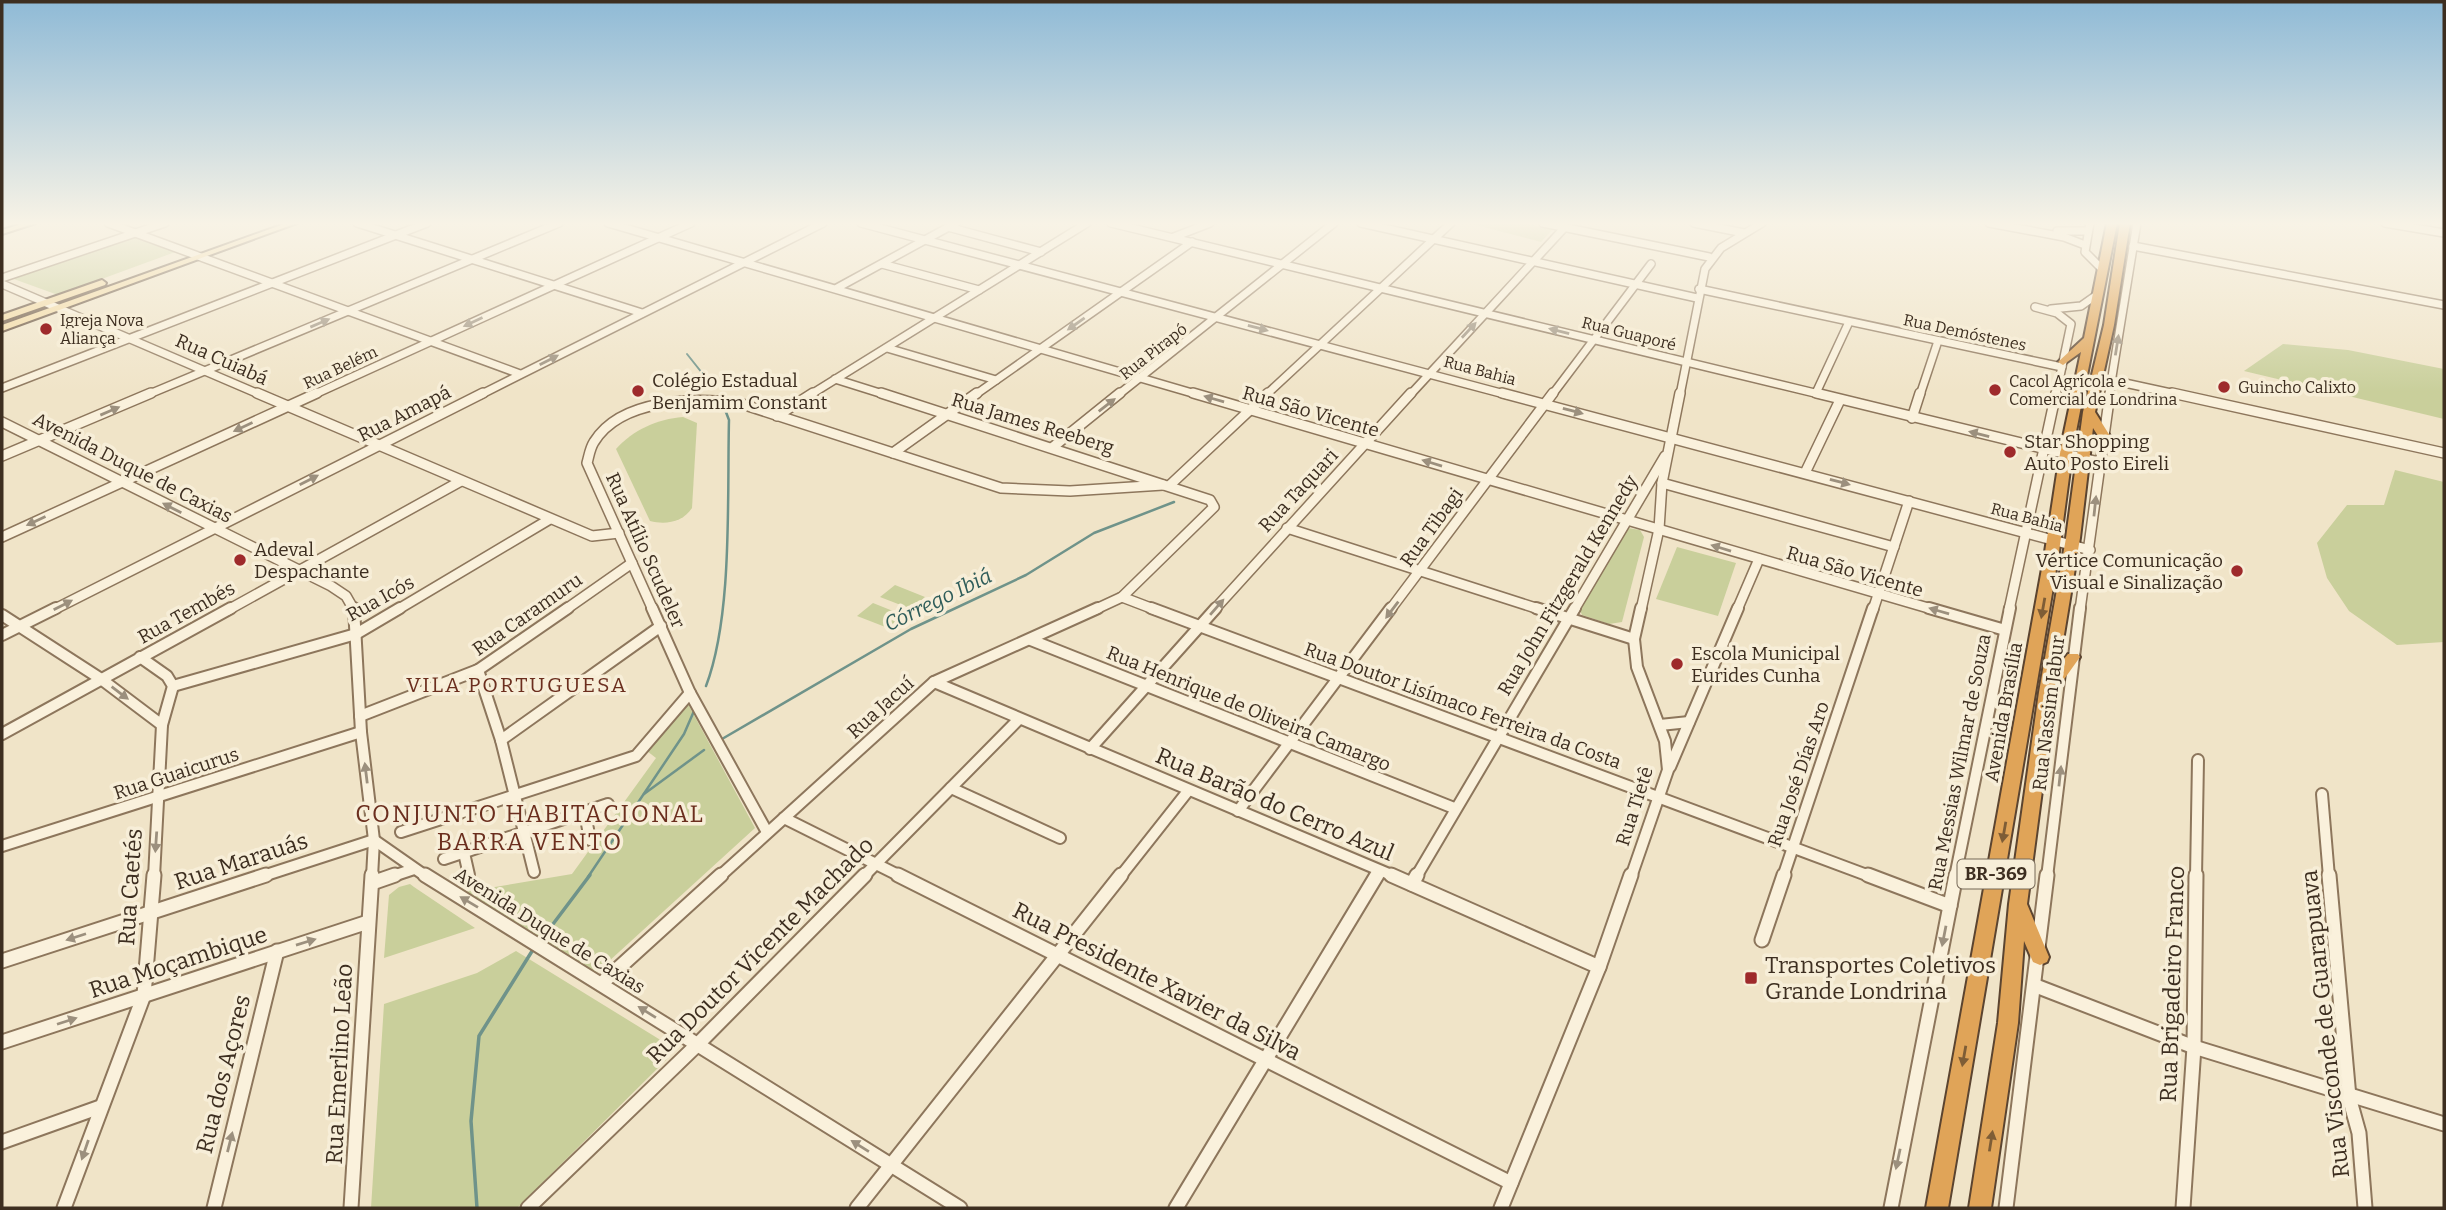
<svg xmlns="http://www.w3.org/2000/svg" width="2446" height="1210" viewBox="0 0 2446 1210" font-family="Bitter,serif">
  <rect width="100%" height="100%" fill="#f0e4c8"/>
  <g fill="#c9cf9b">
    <path d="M 1468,223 L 1523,223 L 1553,229 L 1541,242 Z"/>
    <path d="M 128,237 L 137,237 L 178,251 L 58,295 L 11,278 Z"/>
    <path d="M 2283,344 L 2348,350 L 2444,369 L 2444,419 L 2244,371 Z"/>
    <path d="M 683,417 L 697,423 L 692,508 C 683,522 666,525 650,521 L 616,449 C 633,430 657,419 683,417 Z"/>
    <path d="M 2395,470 L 2444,482 L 2444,642 L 2397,645 L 2349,611 L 2327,578 L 2317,543 L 2347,505 L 2384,505 Z"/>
    <path d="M 1628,528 L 1640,530 L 1644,537 L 1622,622 L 1609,624 L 1582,615 L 1580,610 Z"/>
    <path d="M 1677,547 L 1736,563 L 1718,616 L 1656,599 Z"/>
    <path d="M 895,585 L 925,597 L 911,609 L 880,597 Z"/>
    <path d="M 873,603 L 903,615 L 888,628 L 857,616 Z"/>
    <path d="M 688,704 L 755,828 L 596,973 L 465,892 L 572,874 L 656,758 L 647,751 Z"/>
    <path d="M 410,884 L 414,887 L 475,928 L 384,958 L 389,895 L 399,887 Z"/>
    <path d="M 516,951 L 667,1044 L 668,1058 L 517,1208 L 371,1208 L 384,1004 L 477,973 Z"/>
  </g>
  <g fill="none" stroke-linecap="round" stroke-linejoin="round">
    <path stroke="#6f938a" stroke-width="2" d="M 687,354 L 714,388"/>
    <g stroke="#6f938a" stroke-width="2.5">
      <path d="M 706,686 C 733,615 727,497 729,420 L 724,407"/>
      <path d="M 722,739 L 911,629 L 1026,575 L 1094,533 L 1174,502"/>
      <path d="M 644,794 L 704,750"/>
      <path d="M 588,877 L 684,734 L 694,711"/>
    </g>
    <g stroke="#6f938a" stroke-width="3.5">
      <path d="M 541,940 L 590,875"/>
      <path d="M 477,1208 L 471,1121 L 479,1036 L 534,948"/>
    </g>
    <g stroke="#8d765c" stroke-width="10">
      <g id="minor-far3">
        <path d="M 108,223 L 520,374"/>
        <path d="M 357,223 L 642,313"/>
        <path d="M 608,223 L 1199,395"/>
        <path d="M 861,223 L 1508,395"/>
        <path d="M 1111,223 L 1823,395"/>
        <path d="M 1361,223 L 1697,298"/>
        <path d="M 1543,223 L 1709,257"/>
        <path d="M 1694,223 L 1744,233"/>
        <path d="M 1989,223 L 2064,237 L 2085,245"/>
        <path d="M 2090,223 L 2085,252 L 2102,269"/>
        <path d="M 2385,223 L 2444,233"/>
        <path d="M 948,227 L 1041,252"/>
        <path d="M 2057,231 L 2088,231"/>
        <path d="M 1174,237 L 1210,223"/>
        <path d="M 2133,246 L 2444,305"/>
        <path d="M 882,264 L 979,290"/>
        <path d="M 2,278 L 165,223"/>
        <path d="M 2,284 L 261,395"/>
        <path d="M 837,288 L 956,223"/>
        <path d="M 1699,289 L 2062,367"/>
        <path d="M 2035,307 L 2057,313 L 2071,324 L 2056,395"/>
        <path d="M 2051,309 L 2081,306 L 2098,294"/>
        <path d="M 887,348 L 996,380"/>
        <path d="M 835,379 L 886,395"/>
        <path d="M 2111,380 L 2180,395"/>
        <path d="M 2,388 L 427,223"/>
        <path d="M 1816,393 L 1849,322"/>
        <path d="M 147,395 L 559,223"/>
        <path d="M 313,395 L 691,223"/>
        <path d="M 480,395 L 823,223"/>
        <path d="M 810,395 L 1087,223"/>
        <path d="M 975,395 L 1192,242"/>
        <path d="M 1118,395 L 1334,223"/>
        <path d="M 1266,395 L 1451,223"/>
        <path d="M 1410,395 L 1565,227"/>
        <path d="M 1552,395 L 1651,264"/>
        <path d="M 1680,395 L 1705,269 L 1721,248 L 1762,223"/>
        <path d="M 1920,395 L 1938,341"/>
        <path d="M 2109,395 L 2137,223"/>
      </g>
    </g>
    <g stroke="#8d765c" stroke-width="12">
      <g id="minor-far2">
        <path d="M 257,393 L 592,536 L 619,533"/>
        <path d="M 881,393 L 1210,500 L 1214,507 L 1122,597 L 1094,610"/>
        <path d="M 1193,393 L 1935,610"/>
        <path d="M 1502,393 L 2090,550"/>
        <path d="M 1816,393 L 2099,462"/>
        <path d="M 2172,393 L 2444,453"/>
        <path d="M 777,416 L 813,393"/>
        <path d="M 1912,418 L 1920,393"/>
        <path d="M 2,422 L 331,586 L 346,596 L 354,610"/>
        <path d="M 1053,447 L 1120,393"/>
        <path d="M 893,453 L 977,393"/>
        <path d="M 2,456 L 151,393"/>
        <path d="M 1805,473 L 1840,400"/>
        <path d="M 1662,483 L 1894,547"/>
        <path d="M 1170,485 L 1268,393"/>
        <path d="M 1287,528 L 1542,610"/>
        <path d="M 2,537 L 317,393"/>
        <path d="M 1122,597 L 1156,610"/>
        <path d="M 53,610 L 483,393"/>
        <path d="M 228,610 L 461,481"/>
        <path d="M 397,610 L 550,519"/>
        <path d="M 565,610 L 632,563"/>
        <path d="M 653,610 L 587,463 C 589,456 590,448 594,442 C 621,398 697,397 742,404 L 1001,488 L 1070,491 L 1163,485"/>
        <path d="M 1214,610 L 1411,393"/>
        <path d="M 1390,610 L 1553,393"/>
        <path d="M 1574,610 L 1665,456"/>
        <path d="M 1641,610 L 1659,529 L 1662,483 L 1680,393"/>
        <path d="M 1737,610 L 1759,559"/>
        <path d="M 1873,610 L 1909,501"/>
        <path d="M 2009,610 L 2056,393"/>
        <path d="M 2080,610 L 2110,393"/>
      </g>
    </g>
    <g stroke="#8d765c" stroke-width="14">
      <g id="minor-far1">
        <path d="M 354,608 L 361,732 L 374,840 L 372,877"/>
        <path d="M 652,608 L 690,693 L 767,832"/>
        <path d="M 1151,608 L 1872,877"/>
        <path d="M 1536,608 L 1634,639"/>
        <path d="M 1929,608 L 2005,630"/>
        <path d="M 2,615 L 101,679 L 162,725"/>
        <path d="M 2,635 L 56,608"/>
        <path d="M 1031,640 L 1454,808"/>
        <path d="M 140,657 L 167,676 L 173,686 L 162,725 L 154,877"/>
        <path d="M 478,670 L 501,740 L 534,872"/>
        <path d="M 934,682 L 1396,877"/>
        <path d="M 173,686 L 356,634 L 400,608"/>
        <path d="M 360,716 L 478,670 L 568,608"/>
        <path d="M 1660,725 L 1689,722"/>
        <path d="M 2,734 L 231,608"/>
        <path d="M 501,740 L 661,626"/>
        <path d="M 1090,749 L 1216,608"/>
        <path d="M 1670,767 L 1738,608"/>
        <path d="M 951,788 L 1060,838"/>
        <path d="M 2322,794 L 2329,877"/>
        <path d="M 1238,811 L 1391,608"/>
        <path d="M 585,813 L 590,840"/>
        <path d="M 784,818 L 902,877"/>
        <path d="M 401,832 L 636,756 L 690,693"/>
        <path d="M 374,840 L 427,877"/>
        <path d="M 2,846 L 361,732"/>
        <path d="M 464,853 L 469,875"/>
        <path d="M 444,859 L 608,804"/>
        <path d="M 260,877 L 374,840"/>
        <path d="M 390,877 L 414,869"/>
        <path d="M 719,877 L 934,682 L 1098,608"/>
        <path d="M 863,877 L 1019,719"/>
        <path d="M 1120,877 L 1188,791"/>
        <path d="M 1376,877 L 1380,871"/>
        <path d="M 1416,877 L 1575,608"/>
        <path d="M 1631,877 L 1668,770 L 1665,741 L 1637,667 L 1634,639 L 1641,608"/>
        <path d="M 1783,877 L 1873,608"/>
        <path d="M 1955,877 L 2010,608"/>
        <path d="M 2047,877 L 2080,608"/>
        <path d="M 2196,877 L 2198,760"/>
      </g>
    </g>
    <g stroke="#8d765c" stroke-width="17">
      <g id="minor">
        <path d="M 425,875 L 960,1208"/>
        <path d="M 898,875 L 1511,1183"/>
        <path d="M 1391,875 L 1599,967"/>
        <path d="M 1868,875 L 1950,906"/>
        <path d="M 2329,875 L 2349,1097 L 2359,1133 L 2365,1208"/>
        <path d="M 372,883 L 395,875"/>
        <path d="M 1412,884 L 1417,875"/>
        <path d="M 1762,940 L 1784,875"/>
        <path d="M 2,961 L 266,875"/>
        <path d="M 601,984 L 721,875"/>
        <path d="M 2036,986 L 2194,1047 L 2444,1124"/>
        <path d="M 2,1042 L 368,922"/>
        <path d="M 2,1142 L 100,1107"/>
        <path d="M 64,1208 L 144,995 L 154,875"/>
        <path d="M 214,1208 L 277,951"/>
        <path d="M 351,1208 L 372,875"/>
        <path d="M 528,1208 L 698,1044 L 865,875"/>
        <path d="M 857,1208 L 1121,875"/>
        <path d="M 1176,1208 L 1377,875"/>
        <path d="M 1501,1208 L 1599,967 L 1631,875"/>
        <path d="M 1891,1208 L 1956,875"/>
        <path d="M 2006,1208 L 2047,875"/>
        <path d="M 2183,1208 L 2194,1047 L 2196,875"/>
      </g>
    </g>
    <g stroke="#5b4430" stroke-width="4">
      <g id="major">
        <path d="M 25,223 L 36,223 L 2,234 L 2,230 Z"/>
        <path d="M 287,223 L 297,223 L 2,331 L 2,325 Z"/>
        <path d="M 102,280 L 106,283 L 105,285 L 2,321 L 2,315 Z"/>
      </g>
    </g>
    <g stroke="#5b4430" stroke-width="4">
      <g id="highway">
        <path d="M 2107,223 L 2117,223 L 2073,447 L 2059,552 L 1948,1208 L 1926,1208 L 2045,552 L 2061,447 L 2081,352 L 2063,365 L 2058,362 L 2084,338 Z"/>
        <path d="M 2120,223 L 2130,223 L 2114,325 L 2095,412 L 2110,436 L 2108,439 L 2100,439 L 2093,428 L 2080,538 L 2059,665 L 2068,654 L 2078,654 L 2080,657 L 2055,692 L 2027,904 L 2049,957 L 2047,962 L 2040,965 L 2033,962 L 2024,941 L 2018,1023 L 1991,1208 L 1969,1208 L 1998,1023 L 2009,904 L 2039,692 L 2066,538 L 2083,412 L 2104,325 Z"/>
      </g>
    </g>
    <use href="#minor-far3" stroke="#faf1dc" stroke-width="7"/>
    <use href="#minor-far2" stroke="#faf1dc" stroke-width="9"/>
    <use href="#minor-far1" stroke="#faf1dc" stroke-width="10"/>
    <use href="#minor" stroke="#faf1dc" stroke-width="13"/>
    <use href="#major" fill="#f3d9a0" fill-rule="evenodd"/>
    <use href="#highway" fill="#e0a458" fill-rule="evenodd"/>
  </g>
  <defs><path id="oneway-solid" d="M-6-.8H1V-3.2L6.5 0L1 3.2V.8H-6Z" transform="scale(1.75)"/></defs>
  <g fill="#9c907e">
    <use href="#oneway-solid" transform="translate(473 322) rotate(155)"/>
    <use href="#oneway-solid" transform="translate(320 323) rotate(-23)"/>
    <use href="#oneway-solid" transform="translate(1076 324) rotate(145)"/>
    <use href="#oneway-solid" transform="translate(1258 328) rotate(15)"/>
    <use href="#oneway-solid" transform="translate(1469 330) rotate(-47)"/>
    <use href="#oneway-solid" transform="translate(1559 331) rotate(-166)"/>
    <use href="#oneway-solid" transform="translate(2117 345) rotate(-81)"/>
    <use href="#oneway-solid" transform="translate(549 360) rotate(-27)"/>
    <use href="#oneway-solid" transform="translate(1214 399) rotate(-164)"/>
    <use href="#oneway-solid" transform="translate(1107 405) rotate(-38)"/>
    <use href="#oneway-solid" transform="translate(110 411) rotate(-23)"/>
    <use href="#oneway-solid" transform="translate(1573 411) rotate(15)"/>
    <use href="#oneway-solid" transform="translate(243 427) rotate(155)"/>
    <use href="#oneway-solid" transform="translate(1979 434) rotate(-166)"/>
    <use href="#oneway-solid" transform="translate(1432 463) rotate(-163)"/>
    <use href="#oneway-solid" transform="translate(309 480) rotate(-27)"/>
    <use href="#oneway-solid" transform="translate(1840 482) rotate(15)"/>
    <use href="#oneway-solid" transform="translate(2095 506) rotate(-84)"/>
    <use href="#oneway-solid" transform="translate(172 508) rotate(-153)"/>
    <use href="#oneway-solid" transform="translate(36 521) rotate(155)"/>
    <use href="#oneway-solid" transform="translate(1721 548) rotate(-163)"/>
    <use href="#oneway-solid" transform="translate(63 605) rotate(-27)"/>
    <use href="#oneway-solid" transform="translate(1217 607) rotate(-49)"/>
    <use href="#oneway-solid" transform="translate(1392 610) rotate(127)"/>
    <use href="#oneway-solid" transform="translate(1939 611) rotate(-164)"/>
    <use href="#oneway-solid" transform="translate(120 693) rotate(37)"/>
    <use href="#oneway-solid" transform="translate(366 773) rotate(-97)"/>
    <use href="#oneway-solid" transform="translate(2060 776) rotate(-84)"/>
    <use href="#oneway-solid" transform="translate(156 842) rotate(94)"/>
    <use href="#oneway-solid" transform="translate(469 902) rotate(-149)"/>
    <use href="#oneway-solid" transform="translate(1944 936) rotate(101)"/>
    <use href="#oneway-solid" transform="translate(76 937) rotate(162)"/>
    <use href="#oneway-solid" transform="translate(306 942) rotate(-17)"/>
    <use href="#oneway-solid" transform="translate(647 1012) rotate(-148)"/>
    <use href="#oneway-solid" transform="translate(67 1021) rotate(-18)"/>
    <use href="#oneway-solid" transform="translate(230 1142) rotate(-76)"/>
    <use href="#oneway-solid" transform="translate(860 1146) rotate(-148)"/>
    <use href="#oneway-solid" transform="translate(85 1150) rotate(109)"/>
    <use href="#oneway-solid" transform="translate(1898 1159) rotate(102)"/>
  </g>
  <g fill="#7e5d36">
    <use href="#oneway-solid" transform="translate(2043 608) rotate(100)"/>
    <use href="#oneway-solid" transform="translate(2004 832) rotate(100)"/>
    <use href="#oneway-solid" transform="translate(1964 1056) rotate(100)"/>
    <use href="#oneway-solid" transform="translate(1991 1141) rotate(-81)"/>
  </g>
  <linearGradient id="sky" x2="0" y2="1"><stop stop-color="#8fbad6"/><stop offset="0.57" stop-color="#f8f3e6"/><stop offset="1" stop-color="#f8f3e6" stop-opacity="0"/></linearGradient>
  <rect width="2446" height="392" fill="url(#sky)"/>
  <g fill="#9e2a2b" stroke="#f7eed8" stroke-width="2.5">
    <circle cx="46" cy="329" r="7"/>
    <circle cx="2224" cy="387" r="7"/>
    <circle cx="1995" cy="390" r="7"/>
    <circle cx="638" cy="391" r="7"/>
    <circle cx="2010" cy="452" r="7"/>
    <circle cx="240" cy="560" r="7"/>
    <circle cx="2237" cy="571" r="7"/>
    <circle cx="1677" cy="664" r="7"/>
    <rect x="1744" y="971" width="14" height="14" rx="3.5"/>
  </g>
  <g text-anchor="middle" stroke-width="7" stroke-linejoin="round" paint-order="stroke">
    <g font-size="16" fill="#3d2e20" stroke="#f7eed8" text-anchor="start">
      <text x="60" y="326">Igreja Nova<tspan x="60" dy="18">Aliança</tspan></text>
      <text x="2009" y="387">Cacol Agrícola e<tspan x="2009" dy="18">Comercial de Londrina</tspan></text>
      <text x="2238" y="393">Guincho Calixto</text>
    </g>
    <g font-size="16" fill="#3d2e20" stroke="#f7eed8">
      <text transform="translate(1965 332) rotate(12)" y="6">Rua Demóstenes</text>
      <text transform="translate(1629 333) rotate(14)" y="6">Rua Guaporé</text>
      <text transform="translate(1153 351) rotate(-38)" y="6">Rua Pirapó</text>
      <text transform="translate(340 367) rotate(-25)" y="6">Rua Belém</text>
      <text transform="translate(1480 370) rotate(15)" y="6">Rua Bahia</text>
      <text transform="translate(2027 517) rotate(15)" y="6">Rua Bahia</text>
    </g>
    <rect fill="#f7eed8" stroke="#756857" stroke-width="2" x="1957.5" y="859.5" width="77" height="29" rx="5"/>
    <g font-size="18" font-weight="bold" fill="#3d2e20">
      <text x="1996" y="880">BR-369</text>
    </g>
    <g font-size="19" fill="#3d2e20" stroke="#f7eed8">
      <text transform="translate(222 359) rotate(24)" y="7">Rua Cuiabá</text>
      <text transform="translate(1311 411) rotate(16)" y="7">Rua São Vicente</text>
      <text transform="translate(404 413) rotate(-27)" y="7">Rua Amapá</text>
      <text transform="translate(1033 423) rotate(17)" y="7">Rua James Reeberg</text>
      <text transform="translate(133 467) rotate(27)" y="7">Avenida Duque de Caxias</text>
      <text transform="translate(1298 490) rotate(-47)" y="7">Rua Taquari</text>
      <text transform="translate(1431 527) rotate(-54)" y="7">Rua Tibagi</text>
      <text transform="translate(646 550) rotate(66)" y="7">Rua Atílio Scudeler</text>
      <text transform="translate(1855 571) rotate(16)" y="7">Rua São Vicente</text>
      <text transform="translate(1567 585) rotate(-59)" y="7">Rua John Fitzgerald Kennedy</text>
      <text transform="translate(380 598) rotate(-29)" y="7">Rua Icós</text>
      <text transform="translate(186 612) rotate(-29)" y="7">Rua Tembés</text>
      <text transform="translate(527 614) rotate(-35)" y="7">Rua Caramuru</text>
      <text transform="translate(1463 705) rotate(20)" y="7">Rua Doutor Lisímaco Ferreira da Costa</text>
      <text transform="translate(880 707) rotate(-42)" y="7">Rua Jacuí</text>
      <text transform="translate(1249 708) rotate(22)" y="7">Rua Henrique de Oliveira Camargo</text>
      <text transform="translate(2003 712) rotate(-80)" y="7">Avenida Brasília</text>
      <text transform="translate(2048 713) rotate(-83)" y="7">Rua Nassim Jabur</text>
      <text transform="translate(1959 762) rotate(-79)" y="7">Rua Messias Wilmar de Souza</text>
      <text transform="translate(176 773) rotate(-18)" y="7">Rua Guaicurus</text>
      <text transform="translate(1798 774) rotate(-71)" y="7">Rua José Días Aro</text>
      <text transform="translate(1634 806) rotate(-72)" y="7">Rua Tietê</text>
      <text transform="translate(550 930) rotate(32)" y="7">Avenida Duque de Caxias</text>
    </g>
    <g font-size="19" fill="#3d2e20" stroke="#f7eed8" text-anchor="start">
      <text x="652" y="387">Colégio Estadual<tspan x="652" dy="22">Benjamim Constant</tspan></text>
      <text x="2024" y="448">Star Shopping<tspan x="2024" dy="22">Auto Posto Eireli</tspan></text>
      <text x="254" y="556">Adeval<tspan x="254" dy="22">Despachante</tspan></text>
      <text x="2223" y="567" text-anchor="end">Vértice Comunicação<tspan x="2223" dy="22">Visual e Sinalização</tspan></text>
      <text x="1691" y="660">Escola Municipal<tspan x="1691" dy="22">Eurides Cunha</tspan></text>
    </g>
    <g font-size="21" font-style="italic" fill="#2f5d5a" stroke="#f7eed8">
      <text transform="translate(938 600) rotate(-26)" y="7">Córrego Ibiá</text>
    </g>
    <g font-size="21" letter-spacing="2" fill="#6b2e1e" stroke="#f7eed8">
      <text x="517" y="692">VILA PORTUGUESA</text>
    </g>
    <g font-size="23" fill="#3d2e20" stroke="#f7eed8">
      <text transform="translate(1275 804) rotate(23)" y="8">Rua Barão do Cerro Azul</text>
      <text transform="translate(241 861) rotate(-18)" y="8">Rua Marauás</text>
      <text transform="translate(130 887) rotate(-86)" y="8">Rua Caetés</text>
      <text transform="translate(760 950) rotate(-45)" y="8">Rua Doutor Vicente Machado</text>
      <text transform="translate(178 962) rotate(-18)" y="8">Rua Moçambique</text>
      <text transform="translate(1157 981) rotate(27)" y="8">Rua Presidente Xavier da Silva</text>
      <text transform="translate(2172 984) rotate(-88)" y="8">Rua Brigadeiro Franco</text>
      <text transform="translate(2325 1024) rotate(-96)" y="8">Rua Visconde de Guarapuava</text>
      <text transform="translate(339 1064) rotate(-87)" y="8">Rua Emerlino Leão</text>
      <text transform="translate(223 1074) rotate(-76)" y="8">Rua dos Açores</text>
    </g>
    <g font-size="23" fill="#3d2e20" stroke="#f7eed8" text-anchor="start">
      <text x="1765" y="973">Transportes Coletivos<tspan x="1765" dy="26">Grande Londrina</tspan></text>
    </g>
    <g font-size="24" letter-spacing="2" fill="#6b2e1e" stroke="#f7eed8">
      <text x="530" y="822">CONJUNTO HABITACIONAL<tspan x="530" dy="28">BARRA VENTO</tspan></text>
    </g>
  </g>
  <rect width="2446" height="1210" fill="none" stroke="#3d2e20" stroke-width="7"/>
</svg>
